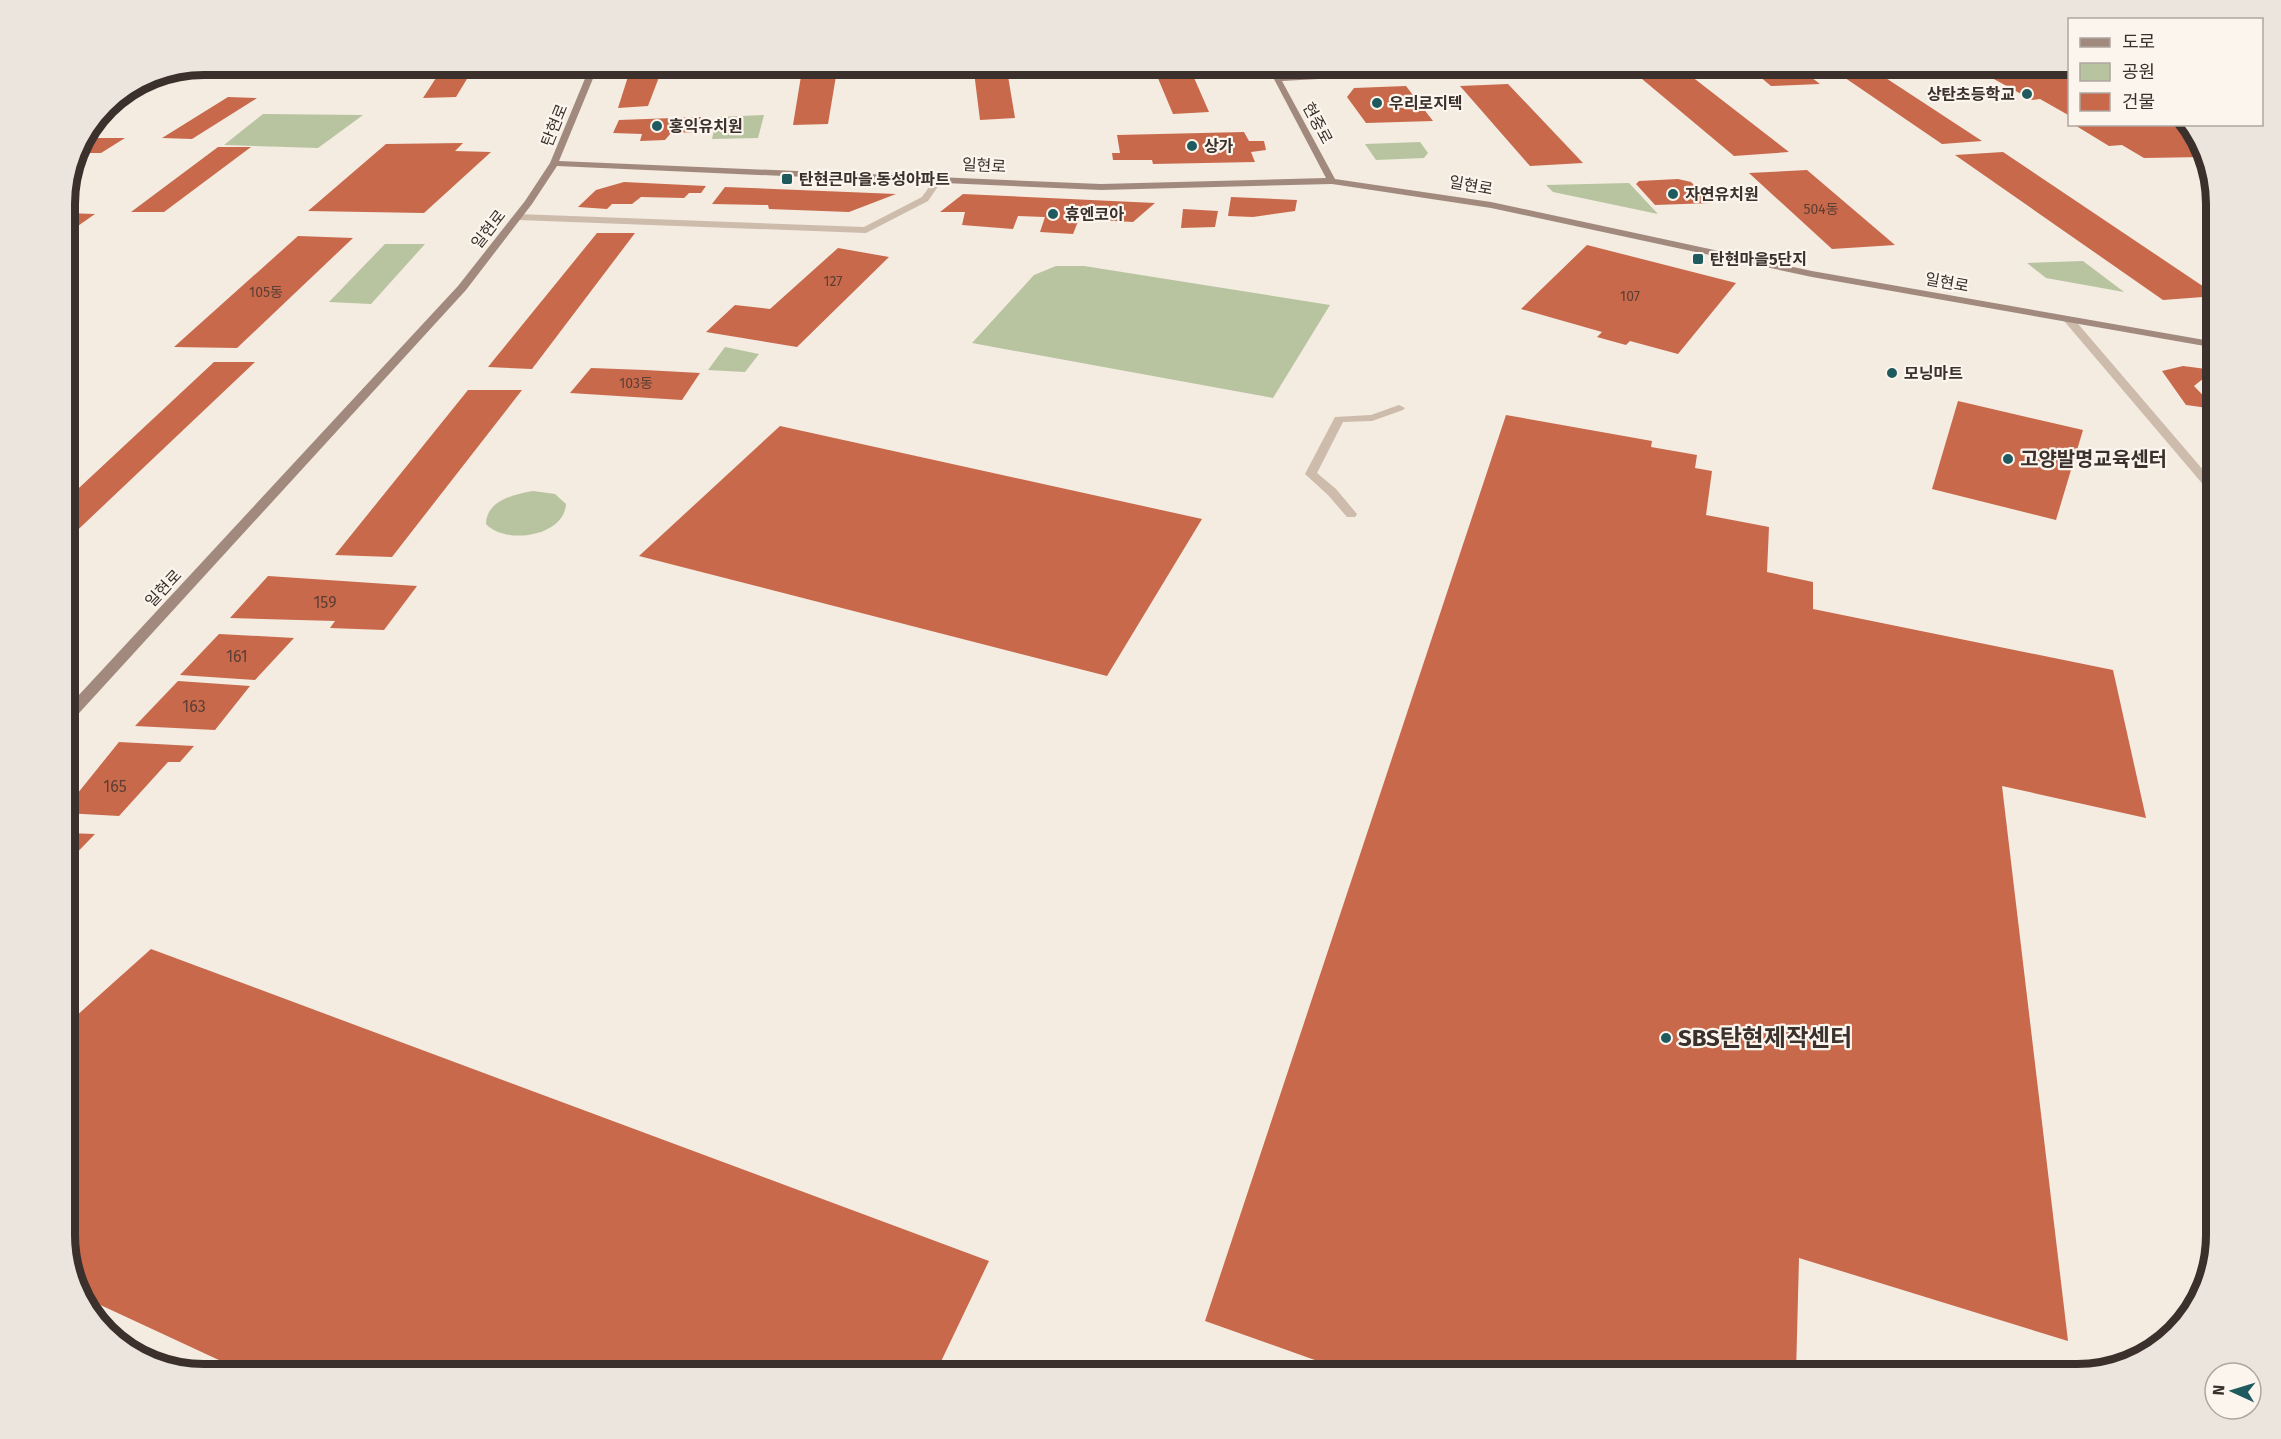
<svg xmlns="http://www.w3.org/2000/svg" width="2281" height="1439" viewBox="0 0 2281 1439" font-family="'Fira Sans','Noto Sans KR',sans-serif">
  <rect width="100%" height="100%" fill="#f4ebe1"/>
  <g fill="#b8c4a0">
    <path d="M 263,114 L 363,115 L 318,148 L 224,145 Z"/>
    <path d="M 764,115 L 758,138 L 712,139 L 717,117 Z"/>
    <path d="M 1420,142 L 1428,153 L 1424,158 L 1376,160 L 1365,144 Z"/>
    <path d="M 1629,183 L 1658,214 L 1553,192 L 1546,185 Z"/>
    <path d="M 385,244 L 425,244 L 371,304 L 329,302 Z"/>
    <path d="M 2083,261 L 2124,292 L 2046,278 L 2027,263 Z"/>
    <path d="M 1056,266 L 1084,266 L 1330,305 L 1273,398 L 972,343 L 1034,275 Z"/>
    <path d="M 725,347 L 759,354 L 745,372 L 708,370 Z"/>
    <path d="M 533,491 L 555,494 L 566,504 C 564,537 505,545 486,524 C 486,501 514,494 533,491 Z"/>
  </g>
  <g fill="#c8694b">
    <path d="M 445,64 L 476,64 L 456,97 L 423,98 Z"/>
    <path d="M 632,64 L 664,64 L 648,106 L 618,108 Z"/>
    <path d="M 803,64 L 838,64 L 828,124 L 793,125 Z"/>
    <path d="M 973,64 L 1006,64 L 1015,118 L 980,120 Z"/>
    <path d="M 1152,64 L 1188,64 L 1209,112 L 1173,114 Z"/>
    <path d="M 1983,64 L 2065,64 L 2070,67 L 2070,116 L 2040,99 L 2032,100 L 1992,78 L 2003,77 Z"/>
    <path d="M 1798,67 L 1820,84 L 1771,86 L 1752,70 Z"/>
    <path d="M 1869,67 L 1982,141 L 1942,144 L 1832,69 Z"/>
    <path d="M 1691,76 L 1789,152 L 1734,156 L 1642,79 Z"/>
    <path d="M 1508,84 L 1583,163 L 1530,166 L 1460,86 Z"/>
    <path d="M 1406,86 L 1433,121 L 1366,123 L 1347,97 L 1354,88 Z"/>
    <path d="M 228,97 L 257,98 L 192,139 L 162,138 Z"/>
    <path d="M 701,117 L 696,132 L 671,133 L 665,140 L 640,141 L 642,134 L 613,133 L 619,120 Z"/>
    <path d="M 2073,124 L 2174,124 L 2199,139 L 2204,157 L 2144,158 L 2122,145 L 2109,146 Z"/>
    <path d="M 1244,132 L 1249,141 L 1264,141 L 1266,150 L 1251,152 L 1255,162 L 1153,164 L 1152,160 L 1113,160 L 1112,153 L 1120,153 L 1117,135 Z"/>
    <path d="M 84,138 L 125,138 L 101,153 L 75,153 Z"/>
    <path d="M 463,143 L 455,151 L 491,152 L 424,213 L 308,211 L 386,144 Z"/>
    <path d="M 218,147 L 251,147 L 164,212 L 131,212 Z"/>
    <path d="M 2003,152 L 2216,295 L 2216,296 L 2163,300 L 1955,155 Z"/>
    <path d="M 1807,170 L 1895,245 L 1832,249 L 1749,173 Z"/>
    <path d="M 1678,179 L 1691,182 L 1712,203 L 1655,205 L 1636,184 L 1639,181 Z"/>
    <path d="M 624,182 L 706,186 L 701,193 L 689,193 L 684,198 L 641,197 L 632,204 L 612,204 L 607,209 L 578,207 L 596,190 Z"/>
    <path d="M 725,187 L 896,194 L 849,212 L 769,209 L 768,205 L 712,204 Z"/>
    <path d="M 963,194 L 1155,203 L 1133,222 L 1079,219 L 1073,234 L 1040,232 L 1045,217 L 1018,216 L 1013,229 L 962,225 L 965,212 L 940,212 Z"/>
    <path d="M 1231,197 L 1297,200 L 1295,211 L 1253,217 L 1228,216 Z"/>
    <path d="M 1183,209 L 1218,211 L 1215,227 L 1181,228 Z"/>
    <path d="M 65,213 L 95,214 L 65,235 Z"/>
    <path d="M 597,233 L 635,233 L 532,369 L 488,367 Z"/>
    <path d="M 298,236 L 353,238 L 237,348 L 174,347 Z"/>
    <path d="M 1587,245 L 1736,283 L 1678,354 L 1630,341 L 1626,345 L 1597,337 L 1602,332 L 1521,309 Z"/>
    <path d="M 838,248 L 889,257 L 797,347 L 706,332 L 735,305 L 770,309 Z"/>
    <path d="M 214,362 L 255,362 L 65,542 L 65,501 Z"/>
    <path d="M 2183,366 L 2214,370 L 2194,386 L 2216,409 L 2186,405 L 2162,371 Z"/>
    <path d="M 591,368 L 645,370 L 700,373 L 682,400 L 570,393 Z"/>
    <path d="M 468,390 L 522,390 L 392,557 L 335,555 Z"/>
    <path d="M 1958,401 L 2083,430 L 2056,520 L 1932,489 Z"/>
    <path d="M 1506,415 L 1652,441 L 1651,447 L 1697,455 L 1695,468 L 1712,471 L 1706,515 L 1769,527 L 1767,572 L 1813,582 L 1813,609 L 2113,670 L 2146,818 L 2002,786 L 2068,1341 L 1799,1258 L 1796,1374 L 1354,1374 L 1205,1321 Z"/>
    <path d="M 780,426 L 1202,519 L 1107,676 L 639,556 Z"/>
    <path d="M 268,576 L 417,586 L 384,630 L 330,628 L 335,621 L 230,618 Z"/>
    <path d="M 219,634 L 294,638 L 255,680 L 180,675 Z"/>
    <path d="M 178,681 L 250,686 L 215,730 L 135,726 Z"/>
    <path d="M 119,742 L 194,746 L 180,762 L 168,762 L 119,816 L 65,813 L 65,809 Z"/>
    <path d="M 65,833 L 95,834 L 65,865 Z"/>
    <path d="M 151,949 L 989,1261 L 935,1374 L 249,1374 L 81,1296 L 65,1244 L 65,1026 Z"/>
  </g>
  <g fill="none" stroke-linecap="round" stroke-linejoin="round">
    <g fill="#cdbbac" fill-rule="evenodd">
      <path d="M 939,176 L 943,179 L 928,201 L 866,233 L 518,220 L 513,217 L 518,214 L 864,227 L 922,197 L 936,177 Z"/>
      <path d="M 2069,317 L 2073,318 L 2216,485 L 2216,496 L 2212,495 L 2065,322 L 2064,320 Z"/>
      <path d="M 1399,405 L 1405,408 L 1403,410 L 1372,421 L 1343,422 L 1317,473 L 1336,489 L 1357,514 L 1355,517 L 1347,517 L 1328,495 L 1305,474 L 1335,417 L 1371,415 Z"/>
    </g>
    <path fill="#a18a7d" fill-rule="evenodd" d="M 591,64 L 599,64 L 559,161 L 1101,184 L 1326,178 L 1266,64 L 1273,64 L 1280,77 L 1532,64 L 1592,64 L 1282,81 L 1335,179 L 1491,202 L 1812,271 L 2216,342 L 2216,348 L 1812,277 L 1491,208 L 1332,184 L 1101,190 L 557,166 L 532,204 L 466,290 L 70,723 L 65,724 L 65,710 L 458,286 L 525,201 L 550,163 Z"/>
  </g>
  <g fill="#1f5a5e" stroke="#fbf5ee" stroke-width="2">
    <circle cx="2027" cy="94" r="6"/>
    <circle cx="1377" cy="103" r="6"/>
    <circle cx="657" cy="126" r="6"/>
    <circle cx="1192" cy="146" r="6"/>
    <rect x="781" y="173" width="12" height="12" rx="3"/>
    <circle cx="1673" cy="194" r="6"/>
    <circle cx="1053" cy="214" r="6"/>
    <rect x="1692" y="253" width="12" height="12" rx="3"/>
    <circle cx="1892" cy="373" r="6"/>
    <circle cx="2008" cy="459" r="6"/>
    <circle cx="1666" cy="1038" r="6"/>
  </g>
  <g text-anchor="middle" stroke-width="4.5" stroke-linejoin="round" paint-order="stroke">
    <g font-size="14" fill="#5e3e33">
      <text x="1821" y="214">504동</text>
      <text x="833" y="286">127</text>
      <text x="266" y="297">105동</text>
      <text x="1630" y="301">107</text>
      <text x="636" y="388">103동</text>
    </g>
    <g font-size="16" font-weight="bold" fill="#3b302b" stroke="#fbf5ee" text-anchor="start">
      <text x="2015" y="100" text-anchor="end">상탄초등학교</text>
      <text x="1389" y="109">우리로지텍</text>
      <text x="669" y="132">홍익유치원</text>
      <text x="1204" y="152">상가</text>
      <text x="799" y="185">탄현큰마을.동성아파트</text>
      <text x="1685" y="200">자연유치원</text>
      <text x="1065" y="220">휴엔코아</text>
      <text x="1710" y="265">탄현마을5단지</text>
      <text x="1904" y="379">모닝마트</text>
    </g>
    <g font-size="16" fill="#3b302b" stroke="#fbf5ee">
      <text transform="translate(1318 123) rotate(62)" y="6">현중로</text>
      <text transform="translate(554 125) rotate(-68)" y="6">탄현로</text>
      <text transform="translate(984 165) rotate(3)" y="6">일현로</text>
      <text transform="translate(1471 185) rotate(10)" y="6">일현로</text>
      <text transform="translate(488 229) rotate(-52)" y="6">일현로</text>
      <text transform="translate(1947 282) rotate(10)" y="6">일현로</text>
      <text transform="translate(163 588) rotate(-47)" y="6">일현로</text>
    </g>
    <g font-size="16" fill="#5e3e33">
      <text x="325" y="608">159</text>
      <text x="237" y="662">161</text>
      <text x="194" y="712">163</text>
      <text x="115" y="792">165</text>
    </g>
    <g font-size="20" font-weight="bold" fill="#3b302b" stroke="#fbf5ee" text-anchor="start">
      <text x="2020" y="466">고양발명교육센터</text>
    </g>
    <g font-size="24" font-weight="bold" fill="#3b302b" stroke="#fbf5ee" text-anchor="start">
      <text x="1678" y="1046">SBS탄현제작센터</text>
    </g>
  </g>
  <path d="M0 0H2281V1439H0ZM204 75H2077A129 129 0 0 1 2206 204V1235A129 129 0 0 1 2077 1364H204A129 129 0 0 1 75 1235V204A129 129 0 0 1 204 75Z" fill="#ece5de" fill-rule="evenodd"/>
  <path fill="none" stroke="#3b302b" stroke-width="8" d="M204 75H2077A129 129 0 0 1 2206 204V1235A129 129 0 0 1 2077 1364H204A129 129 0 0 1 75 1235V204A129 129 0 0 1 204 75Z"/>
  <rect x="2068" y="18" width="195" height="108" fill="#fbf5ee" stroke="#aea6a0" stroke-width="1.5"/>
  <rect x="2080" y="38" width="30" height="9" fill="#a18a7d" stroke="#aea6a0" stroke-width="1.5"/>
  <text x="2122" y="48" font-size="18" fill="#3b302b">도로</text>
  <rect x="2080" y="63" width="30" height="18" fill="#b8c4a0" stroke="#aea6a0" stroke-width="1.5"/>
  <text x="2122" y="78" font-size="18" fill="#3b302b">공원</text>
  <rect x="2080" y="93" width="30" height="18" fill="#c8694b" stroke="#aea6a0" stroke-width="1.5"/>
  <text x="2122" y="108" font-size="18" fill="#3b302b">건물</text>
  <g transform="translate(2233 1391) rotate(274)"><circle r="28" fill="#fbf5ee" stroke="#aea6a0" stroke-width="1.5"/>
  <path d="M0-4.5L10 22L0 15L-10 22Z" fill="#1f5a5e"/>
  <text y="-9" font-size="16" font-weight="bold" text-anchor="middle" fill="#3b302b">N</text>
  </g>
</svg>
